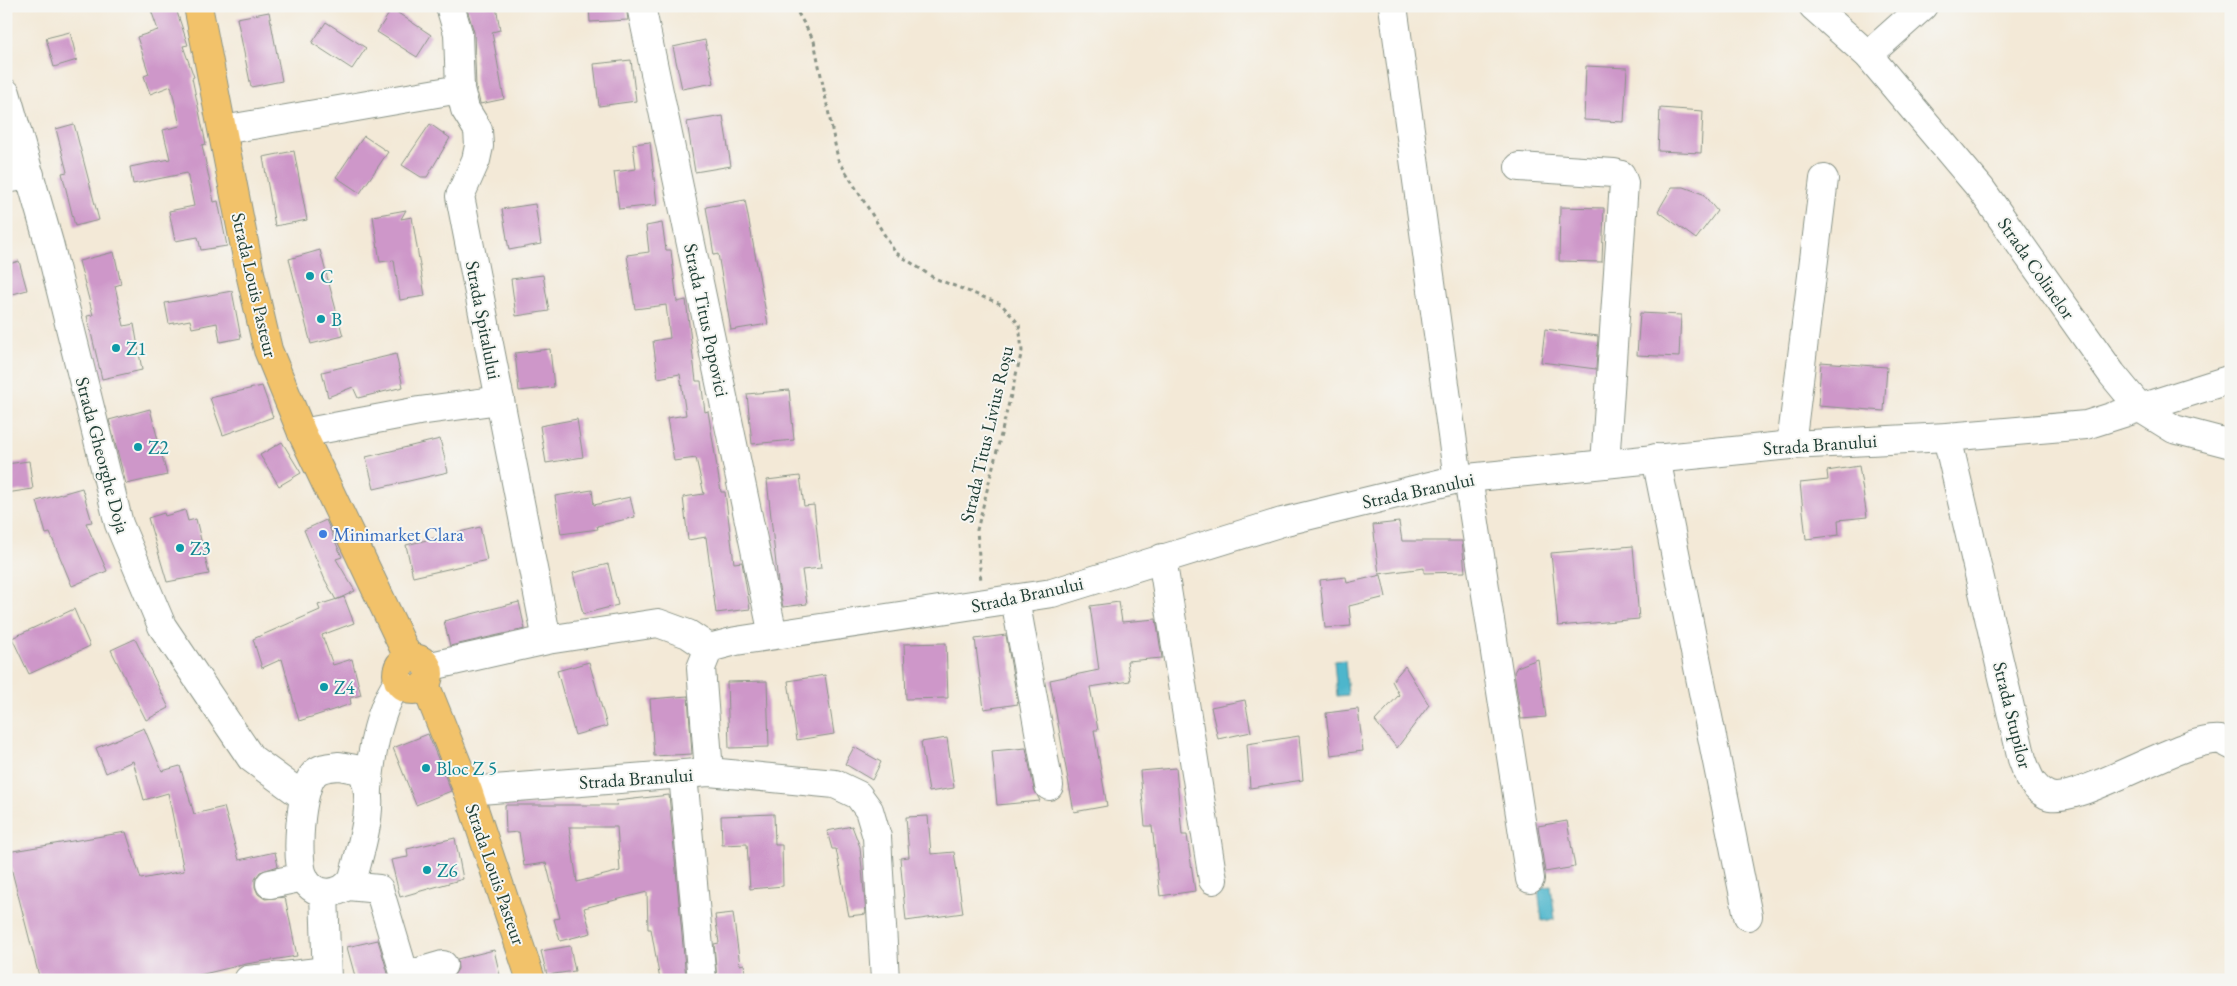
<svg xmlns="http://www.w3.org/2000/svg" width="2237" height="986" viewBox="0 0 2237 986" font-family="'EB Garamond',serif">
  <rect width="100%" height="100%" fill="#f6f6f2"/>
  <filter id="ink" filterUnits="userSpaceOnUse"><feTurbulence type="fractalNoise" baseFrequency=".02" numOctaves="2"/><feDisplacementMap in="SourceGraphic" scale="10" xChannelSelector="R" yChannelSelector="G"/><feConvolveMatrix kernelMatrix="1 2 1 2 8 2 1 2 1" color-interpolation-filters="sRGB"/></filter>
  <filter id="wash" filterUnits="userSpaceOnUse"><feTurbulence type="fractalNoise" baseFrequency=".0096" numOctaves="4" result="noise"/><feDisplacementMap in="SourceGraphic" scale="20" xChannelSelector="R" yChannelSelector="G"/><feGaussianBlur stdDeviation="1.12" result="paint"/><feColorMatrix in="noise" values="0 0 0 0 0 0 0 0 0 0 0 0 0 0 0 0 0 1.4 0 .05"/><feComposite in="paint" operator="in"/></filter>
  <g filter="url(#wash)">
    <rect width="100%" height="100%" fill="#f3e9d7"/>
    <g fill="#4eb6cc" stroke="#367a80">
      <path d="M 1345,660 L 1348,695 L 1337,696 L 1334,661 Z"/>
      <path d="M 1551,886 L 1555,919 L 1542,921 L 1538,888 Z"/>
    </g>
    <g id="blocks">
      <g fill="#ce97c9" fill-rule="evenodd">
        <path d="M 162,6 L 175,6 L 188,45 L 183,46 L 194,77 L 192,78 L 206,144 L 202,145 L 214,202 L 218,201 L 227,246 L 201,250 L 198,237 L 175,241 L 169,211 L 194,206 L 187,173 L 133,184 L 130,167 L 170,159 L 163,130 L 180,126 L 171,86 L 150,94 L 144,76 L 149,74 L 137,37 L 158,30 L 151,10 Z"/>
        <path d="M 466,6 L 496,6 L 500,30 L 492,32 L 504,99 L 480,104 L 480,103 L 476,87 L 474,32 Z"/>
        <path d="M 589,6 L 626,6 L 628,20 L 590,22 Z"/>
        <path d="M 392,9 L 431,35 L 417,57 L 377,32 Z"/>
        <path d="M 269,12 L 282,81 L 251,87 L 237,18 Z"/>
        <path d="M 326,22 L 366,48 L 352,69 L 312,43 Z"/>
        <path d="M 70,32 L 77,60 L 54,67 L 46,38 Z"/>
        <path d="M 705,40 L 714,83 L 682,89 L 673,47 Z"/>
        <path d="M 631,60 L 636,101 L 599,106 L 594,64 Z"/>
        <path d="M 1586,66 L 1627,68 L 1624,122 L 1584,120 Z"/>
        <path d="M 1660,108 L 1703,111 L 1701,153 L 1658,151 Z"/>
        <path d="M 723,116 L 731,166 L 695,172 L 687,122 Z"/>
        <path d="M 74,124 L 99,220 L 75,226 L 62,173 L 67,172 L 56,129 Z"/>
        <path d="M 430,124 L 450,138 L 427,177 L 421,177 L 402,165 Z"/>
        <path d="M 364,136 L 388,152 L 360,193 L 336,177 Z"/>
        <path d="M 650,142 L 657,205 L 619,209 L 614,172 L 636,169 L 633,144 Z"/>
        <path d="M 294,151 L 307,220 L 275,226 L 263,157 Z"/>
        <path d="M 1672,187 L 1684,187 L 1703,194 L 1717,211 L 1696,239 L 1658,211 Z"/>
        <path d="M 745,200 L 768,324 L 731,330 L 718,254 L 714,255 L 706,207 Z"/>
        <path d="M 535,204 L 541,244 L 509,250 L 502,209 Z"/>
        <path d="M 1560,207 L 1604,208 L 1602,262 L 1559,261 Z"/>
        <path d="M 406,210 L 401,219 L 412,217 L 425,296 L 400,300 L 394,260 L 380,262 L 373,216 Z"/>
        <path d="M 662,223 L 666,250 L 671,250 L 677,302 L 686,300 L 696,381 L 701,381 L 705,412 L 708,411 L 721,492 L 725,492 L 734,563 L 742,562 L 750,609 L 716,613 L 706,537 L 688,540 L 683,497 L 704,494 L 696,458 L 674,461 L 667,418 L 686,415 L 680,374 L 658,378 L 653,341 L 670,338 L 666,305 L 635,309 L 627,255 L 649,252 L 646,226 Z"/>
        <path d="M 320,250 L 343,336 L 311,344 L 289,259 Z"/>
        <path d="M 114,252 L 121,284 L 115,286 L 124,326 L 134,324 L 142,370 L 102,379 L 87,316 L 93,315 L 79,261 Z"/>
        <path d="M 19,261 L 27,290 L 6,296 L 6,265 Z"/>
        <path d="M 543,275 L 549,311 L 516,316 L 511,279 Z"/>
        <path d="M 232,291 L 241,338 L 220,342 L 217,323 L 192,328 L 190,320 L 169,324 L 165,303 Z"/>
        <path d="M 1640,313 L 1681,315 L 1679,357 L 1637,355 Z"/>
        <path d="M 1545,329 L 1598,336 L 1596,369 L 1541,362 Z"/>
        <path d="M 550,349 L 554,387 L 519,391 L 515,353 Z"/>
        <path d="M 396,354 L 403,387 L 358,398 L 353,387 L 328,397 L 322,372 Z"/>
        <path d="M 1821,362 L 1887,367 L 1884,411 L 1818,406 Z"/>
        <path d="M 262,386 L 273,417 L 223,435 L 210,398 Z"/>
        <path d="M 789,390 L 794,440 L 752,444 L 747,394 Z"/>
        <path d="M 150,409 L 167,475 L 126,484 L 109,420 Z"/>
        <path d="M 577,419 L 583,457 L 546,463 L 540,426 Z"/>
        <path d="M 440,439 L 448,472 L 374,489 L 366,457 Z"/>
        <path d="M 282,442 L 301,473 L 279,486 L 260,455 Z"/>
        <path d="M 29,461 L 33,489 L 6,493 L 6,464 Z"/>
        <path d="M 1859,466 L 1867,517 L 1838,520 L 1839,535 L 1806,539 L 1800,483 L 1828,480 L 1827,471 Z"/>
        <path d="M 800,476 L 804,506 L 814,505 L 821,568 L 802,570 L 807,604 L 783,607 L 778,583 L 767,480 Z"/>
        <path d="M 82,488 L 92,522 L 86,523 L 107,571 L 72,586 L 50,533 L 46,534 L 37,501 Z"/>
        <path d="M 592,490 L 594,505 L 630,497 L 635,517 L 597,526 L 598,529 L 561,534 L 555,496 Z"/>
        <path d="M 185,510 L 188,521 L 196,519 L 209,574 L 167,582 L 148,518 L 164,513 L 165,516 Z"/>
        <path d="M 326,520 L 342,557 L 336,559 L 355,591 L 336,600 L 325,580 L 304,530 Z"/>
        <path d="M 1399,522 L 1402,541 L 1462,541 L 1465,572 L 1424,573 L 1424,568 L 1379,574 L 1373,525 Z"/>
        <path d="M 480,527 L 487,560 L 413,577 L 406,545 Z"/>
        <path d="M 1633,546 L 1639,619 L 1558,626 L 1551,553 Z"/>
        <path d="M 608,564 L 618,605 L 583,614 L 573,573 Z"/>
        <path d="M 1381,575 L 1386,597 L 1349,606 L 1351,626 L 1325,628 L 1320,580 L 1346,577 L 1347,583 Z"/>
        <path d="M 344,597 L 354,623 L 322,635 L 333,665 L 352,659 L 361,695 L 350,698 L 351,704 L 299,721 L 282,659 L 262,668 L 253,639 L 320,610 L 318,605 Z"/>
        <path d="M 519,602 L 525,629 L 450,646 L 444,621 Z"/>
        <path d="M 1119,602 L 1122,622 L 1156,619 L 1162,658 L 1127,661 L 1130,681 L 1090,687 L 1098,730 L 1094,730 L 1107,806 L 1074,812 L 1050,680 L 1099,670 L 1090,606 Z"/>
        <path d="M 74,609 L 90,646 L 29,674 L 12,638 Z"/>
        <path d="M 1006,635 L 1018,704 L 984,709 L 975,639 Z"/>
        <path d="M 135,639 L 169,708 L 146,720 L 111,650 Z"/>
        <path d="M 946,643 L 948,698 L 906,699 L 904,644 Z"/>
        <path d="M 1538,659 L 1546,717 L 1521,719 L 1514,672 L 1517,667 Z"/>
        <path d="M 589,662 L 607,726 L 575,735 L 557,671 Z"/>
        <path d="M 1405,666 L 1429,705 L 1397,748 L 1375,721 L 1399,695 L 1392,681 Z"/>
        <path d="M 825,675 L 834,734 L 797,740 L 788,681 Z"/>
        <path d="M 767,681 L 769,747 L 729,748 L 727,682 Z"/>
        <path d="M 688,696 L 692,754 L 654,756 L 650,699 Z"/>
        <path d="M 1245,700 L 1251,732 L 1218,739 L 1211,707 Z"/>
        <path d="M 1358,709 L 1363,751 L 1331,755 L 1326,713 Z"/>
        <path d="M 144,728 L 162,771 L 180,766 L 194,814 L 224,807 L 239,860 L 275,852 L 278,866 L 260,872 L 255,879 L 255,887 L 258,894 L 265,899 L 285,897 L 297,956 L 246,964 L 178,980 L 40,980 L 7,852 L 126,832 L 141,879 L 184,871 L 168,793 L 144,800 L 133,761 L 106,773 L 96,748 Z"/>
        <path d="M 428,734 L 451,791 L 416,805 L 393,748 Z"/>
        <path d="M 1299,736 L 1303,780 L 1250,788 L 1247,744 Z"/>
        <path d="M 947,738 L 954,788 L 929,792 L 921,742 Z"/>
        <path d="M 854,747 L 881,762 L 872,780 L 845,764 Z"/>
        <path d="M 1026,748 L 1034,789 L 1040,801 L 997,805 L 992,751 Z"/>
        <path d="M 1176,768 L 1182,835 L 1187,835 L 1195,891 L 1160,896 L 1152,826 L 1145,826 L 1140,771 Z"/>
        <path d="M 669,795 L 686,978 L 660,980 L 651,929 L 648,929 L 647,892 L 584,908 L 591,933 L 560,941 L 554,919 L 560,918 L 546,863 L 524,866 L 519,832 L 506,833 L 505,805 L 617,805 L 616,801 ZM 569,827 L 617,827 L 620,871 L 577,882 Z"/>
        <path d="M 774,814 L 775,845 L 782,845 L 783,886 L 750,889 L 747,844 L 722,845 L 721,816 Z"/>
        <path d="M 928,816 L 931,854 L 954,852 L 963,913 L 906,921 L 900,858 L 909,857 L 906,817 Z"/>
        <path d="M 1567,821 L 1575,867 L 1545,872 L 1538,826 Z"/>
        <path d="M 852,826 L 860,847 L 866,914 L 849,916 L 836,849 L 832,849 L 827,831 Z"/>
        <path d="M 455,838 L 463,879 L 400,897 L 391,860 L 408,857 L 407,849 Z"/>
        <path d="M 733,913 L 740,965 L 744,964 L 746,980 L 717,980 L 714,944 L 719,943 L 715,915 Z"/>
        <path d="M 378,940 L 390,980 L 356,980 L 347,947 Z"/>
        <path d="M 570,946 L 575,971 L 547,975 L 541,951 Z"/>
        <path d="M 494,950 L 501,980 L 451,980 L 458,969 L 457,959 Z"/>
      </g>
    </g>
  </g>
  <g filter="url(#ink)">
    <use href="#blocks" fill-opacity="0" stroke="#899386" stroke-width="1"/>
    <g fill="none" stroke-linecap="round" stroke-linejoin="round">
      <g stroke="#899386" stroke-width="30">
        <g id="minor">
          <path d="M 450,6 L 458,33 L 460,89 L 465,109 L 478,130 L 479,146 L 476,160 L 460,196 L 547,640"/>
          <path d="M 641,6 L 773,635"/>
          <path d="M 1393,6 L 1458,479"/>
          <path d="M 1813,6 L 1868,55 L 1981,189 L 2112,374 L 2140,408 L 2174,429 L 2231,444"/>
          <path d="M 1868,55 L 1923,6"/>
          <path d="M 6,93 L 49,243 L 119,524 L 162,626 L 251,758 L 304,797"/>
          <path d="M 223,130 L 460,89"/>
          <path d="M 1519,167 L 1614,173 L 1621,175 L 1624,183 L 1605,464"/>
          <path d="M 6,179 L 30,175"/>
          <path d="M 302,433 L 419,411 L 500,400"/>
          <path d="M 1947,437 L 2022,759 C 2028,775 2031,787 2047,795 C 2074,808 2183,736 2220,740 C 2223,741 2228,743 2231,745"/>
          <path d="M 1791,445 L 1824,179"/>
          <path d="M 1656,458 L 1748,916"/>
          <path d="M 1468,478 L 1530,879"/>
          <path d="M 1162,558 L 1213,880"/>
          <path d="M 1015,599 L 1049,786"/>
          <path d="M 427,667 L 547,640 L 658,623 L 688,634 L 709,648"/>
          <path d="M 339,766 L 361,770 C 378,798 361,847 353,878 C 342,896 315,899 304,878 C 295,859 300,789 314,774 C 320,767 331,767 339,766 Z"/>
          <path d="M 709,772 L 701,668 L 709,648 L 736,641 L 1052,593 L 1282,522 L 1458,479 L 1791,445 L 1947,437 L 2086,425 L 2231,379"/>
          <path d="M 683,775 L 702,980"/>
          <path d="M 368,789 C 371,755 378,709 399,681"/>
          <path d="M 468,791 L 709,772 L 835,784 L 858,795 L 869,810 L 877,837 L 885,980"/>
          <path d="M 270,884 L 304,877"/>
          <path d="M 348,886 L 379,889 L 405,976 L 443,965"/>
          <path d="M 324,893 L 327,980"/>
          <path d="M 248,980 L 326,971"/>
        </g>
      </g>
      <g stroke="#899386" stroke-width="30">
        <g id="major">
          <path d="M 198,6 L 250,273 L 268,350 L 302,433 L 409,659"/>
          <circle cx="413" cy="674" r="16"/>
          <path d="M 424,685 L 429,694 L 468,791 L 531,980"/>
        </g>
      </g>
      <path stroke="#899386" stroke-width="3" stroke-dasharray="4 4" stroke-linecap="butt" d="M 794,6 L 814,41 L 838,159 L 895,252 L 934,278 L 1001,304 L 1019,324 L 1022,351 L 977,530 L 981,582"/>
      <use href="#minor" stroke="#fff" stroke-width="28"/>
      <use href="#major" stroke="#f2c26a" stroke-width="28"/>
    </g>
  </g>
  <g fill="#0f9aa8" stroke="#f6f6f2" stroke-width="2">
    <circle cx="310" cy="276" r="5"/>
    <circle cx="321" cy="319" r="5"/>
    <circle cx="116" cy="348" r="5"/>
    <circle cx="138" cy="447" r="5"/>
    <circle cx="180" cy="548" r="5"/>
    <circle cx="324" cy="687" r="5"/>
    <circle cx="426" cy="768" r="5"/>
    <circle cx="427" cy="870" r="5"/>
  </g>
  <circle fill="#3f7fe0" stroke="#f6f6f2" stroke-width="2" cx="323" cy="534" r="5"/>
  <g text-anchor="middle" stroke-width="4" stroke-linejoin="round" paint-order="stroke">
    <g font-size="19" fill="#1f3d34" stroke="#f6f6f2">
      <text transform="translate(2037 268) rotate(55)" y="7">Strada Colinelor</text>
      <text transform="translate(255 285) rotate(77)" y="7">Strada Louis Pasteur</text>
      <text transform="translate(484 320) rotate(79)" y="7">Strada Spitalului</text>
      <text transform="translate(707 320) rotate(78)" y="7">Strada Titus Popovici</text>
      <text transform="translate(986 434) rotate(-77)" y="7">Strada Titus Livius Roșu</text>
      <text transform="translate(1820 444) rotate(-4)" y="7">Strada Branului</text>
      <text transform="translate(103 455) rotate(75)" y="7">Strada Gheorghe Doja</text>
      <text transform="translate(1418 490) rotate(-12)" y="7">Strada Branului</text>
      <text transform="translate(1027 594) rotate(-12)" y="7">Strada Branului</text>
      <text transform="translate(2013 715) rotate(76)" y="7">Strada Stupilor</text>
      <text transform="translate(636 778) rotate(-4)" y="7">Strada Branului</text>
      <text transform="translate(496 874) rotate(71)" y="7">Strada Louis Pasteur</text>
    </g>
    <g font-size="19" fill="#0d838f" stroke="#f6f6f2" text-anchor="start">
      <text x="320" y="283">C</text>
      <text x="331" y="326">B</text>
      <text x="126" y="355">Z1</text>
      <text x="148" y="454">Z2</text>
      <text x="190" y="555">Z3</text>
      <text x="334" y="694">Z4</text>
      <text x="436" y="775">Bloc Z 5</text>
      <text x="437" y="877">Z6</text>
    </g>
    <g font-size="19" fill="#366cbe" stroke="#f6f6f2" text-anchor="start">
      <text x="333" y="541">Minimarket Clara</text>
    </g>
  </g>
  <rect width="2237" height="986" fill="none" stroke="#f6f6f2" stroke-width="25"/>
</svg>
